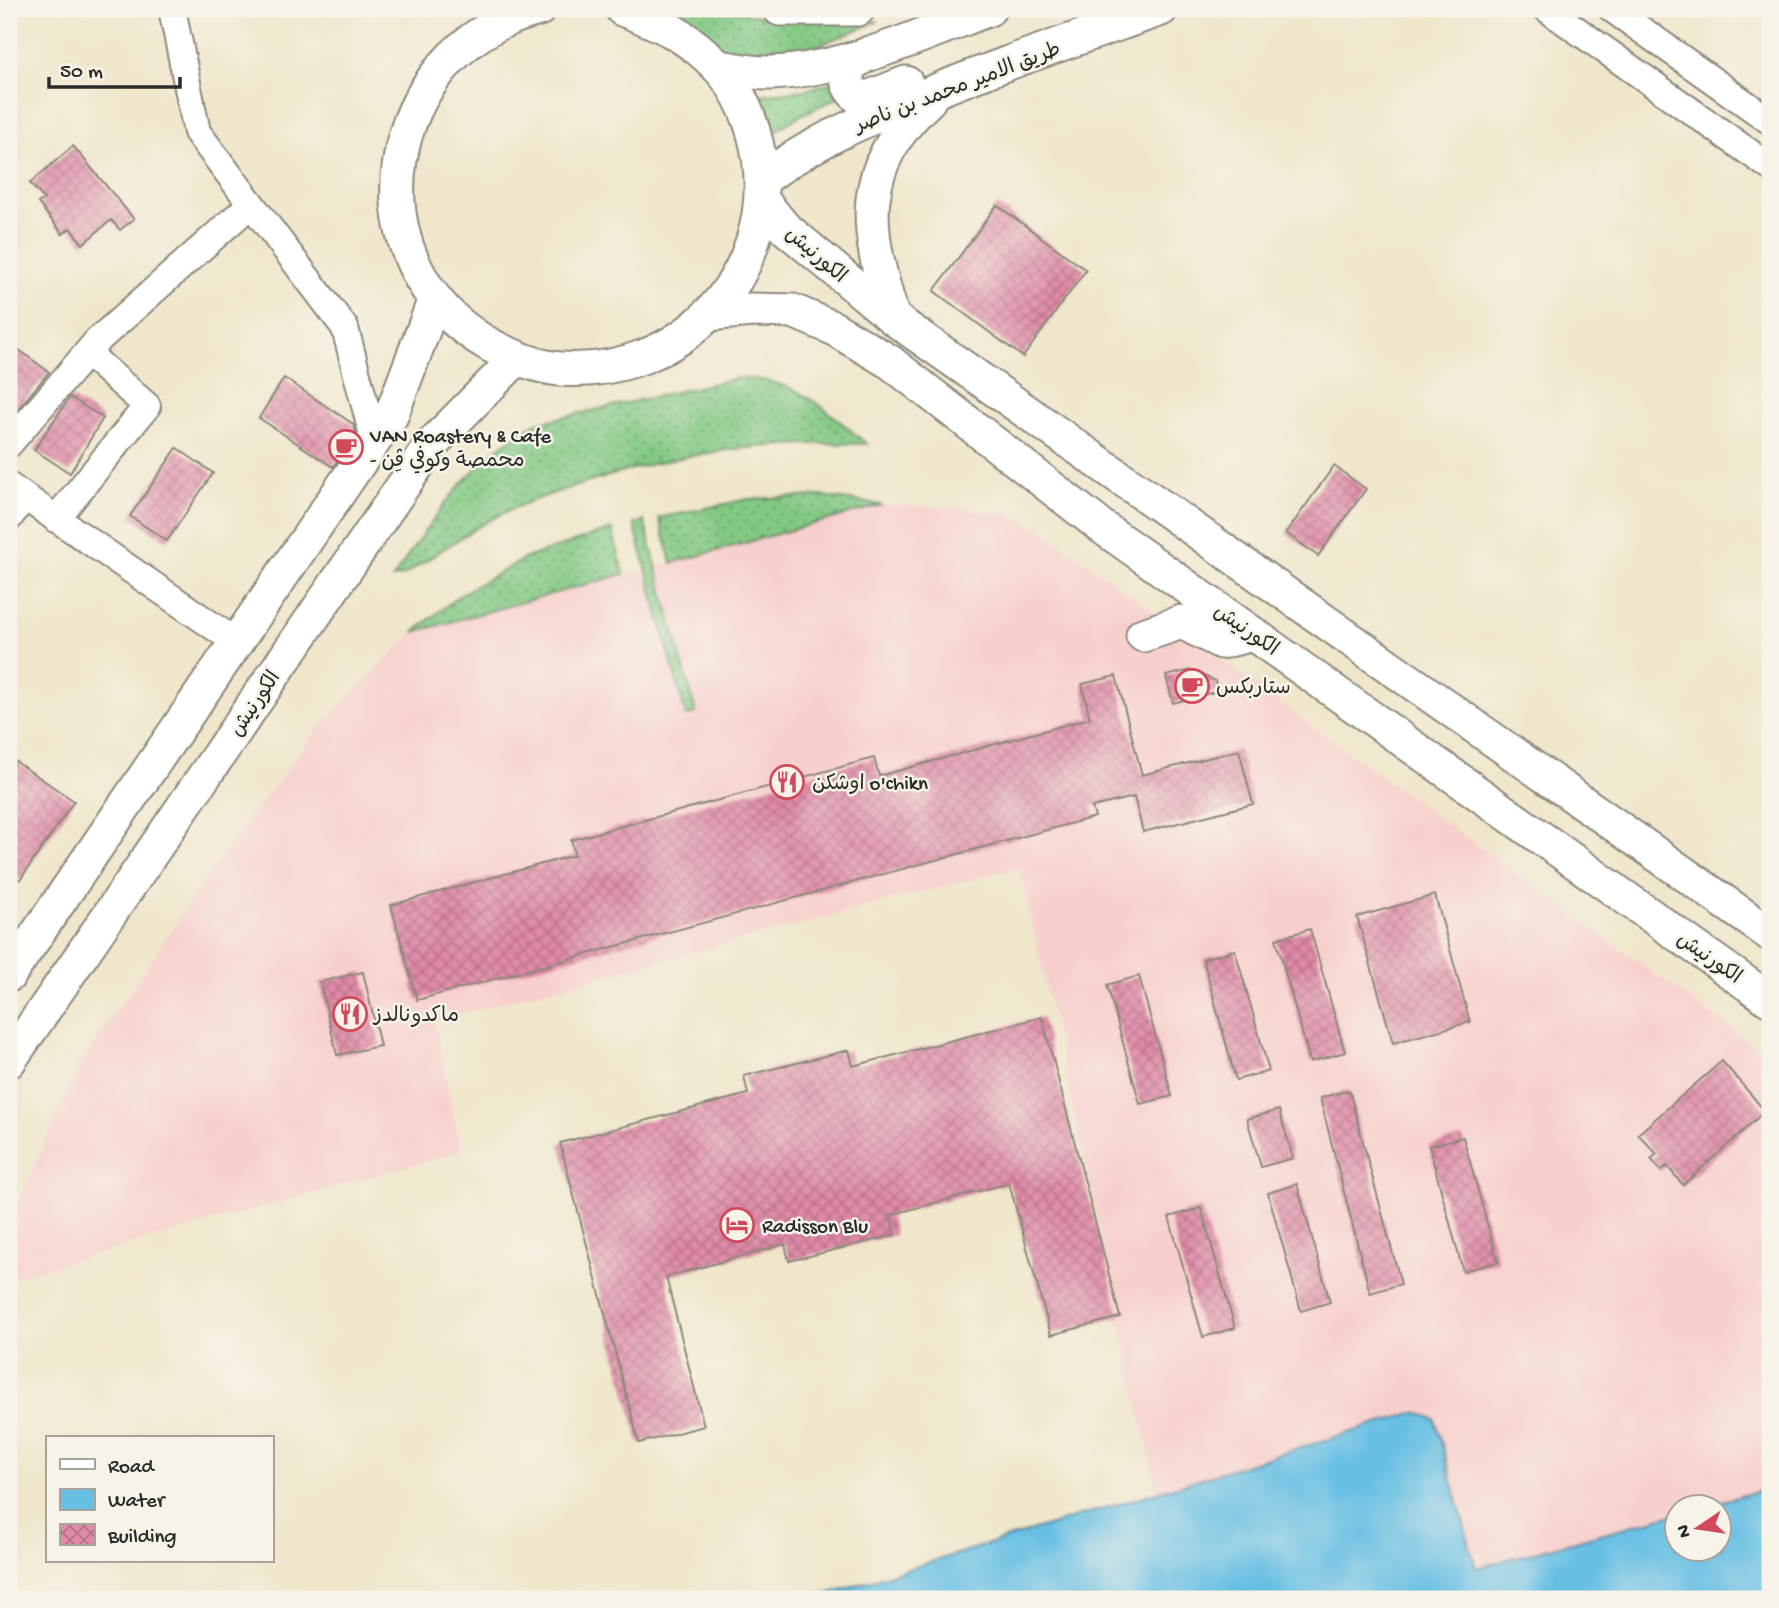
<svg xmlns="http://www.w3.org/2000/svg" width="1779" height="1608" viewBox="0 0 1779 1608" font-family="'Gochi Hand','Playpen Sans Arabic',sans-serif">
  <defs>
    <pattern id="grass-dots" width="8" height="8" patternUnits="userSpaceOnUse" patternTransform="scale(1.75)"><rect width="8" height="8" fill="#83c984"/><path d="M2 2h.1M6 6h.1" fill="none" stroke="#6ba36c" stroke-width="1.8" stroke-linecap="round"/></pattern>
    <pattern id="building-cross-hatch" width="8" height="8" patternUnits="userSpaceOnUse" patternTransform="scale(1.75)"><rect width="8" height="8" fill="#e08aa7"/><path d="M0 0l8 8M0 8l8-8" fill="none" stroke="#b67188"/></pattern>
  </defs>
  <rect width="100%" height="100%" fill="#f7f3e8"/>
  <filter id="ink" filterUnits="userSpaceOnUse"><feTurbulence type="fractalNoise" baseFrequency=".0143" numOctaves="2"/><feDisplacementMap in="SourceGraphic" scale="14" xChannelSelector="R" yChannelSelector="G"/><feConvolveMatrix kernelMatrix="1 2 1 2 8 2 1 2 1" color-interpolation-filters="sRGB"/></filter>
  <filter id="wash" filterUnits="userSpaceOnUse"><feTurbulence type="fractalNoise" baseFrequency=".00686" numOctaves="4" result="noise"/><feDisplacementMap in="SourceGraphic" scale="28" xChannelSelector="R" yChannelSelector="G"/><feGaussianBlur stdDeviation="1.57" result="paint"/><feColorMatrix in="noise" values="0 0 0 0 0 0 0 0 0 0 0 0 0 0 0 0 0 1.4 0 .05"/><feComposite in="paint" operator="in"/></filter>
  <g filter="url(#wash)">
    <rect width="100%" height="100%" fill="#efe6cb"/>
    <path fill="#f7d0cd" d="M 882,505 L 943,507 L 1006,514 L 1038,528 L 1770,1057 L 1770,1488 L 1703,1506 L 1678,1506 L 1677,1513 L 1476,1568 L 1435,1419 L 1158,1492 L 1019,867 L 434,1020 L 461,1151 L 9,1279 L 9,1221 L 81,1064 L 227,848 L 316,731 L 414,632 Z"/>
    <g fill="url(#grass-dots)" stroke="#577a58" stroke-width="2">
      <path d="M 666,9 L 724,9 L 774,19 L 879,21 C 834,38 773,72 723,51 C 703,42 685,21 666,9 Z"/>
      <path d="M 834,82 L 839,97 L 799,116 L 766,137 L 749,96 L 804,90 Z"/>
      <path d="M 738,378 C 797,378 824,409 867,444 C 768,441 683,451 589,482 C 559,491 527,501 499,515 C 466,532 436,555 404,575 L 393,578 C 432,520 472,456 537,423 Z"/>
      <path d="M 822,496 L 882,505 L 672,563 L 659,518 L 748,499 Z"/>
      <path d="M 644,521 L 696,713 L 686,716 L 634,524 Z"/>
      <path d="M 612,529 L 624,574 L 414,632 L 461,594 L 526,558 Z"/>
    </g>
    <path fill="#67bfe4" stroke="#497588" stroke-width="2" d="M 1416,1412 L 1435,1419 L 1476,1568 L 1677,1513 L 1678,1548 L 1720,1548 L 1720,1506 L 1703,1506 L 1770,1488 L 1770,1599 L 811,1599 Z"/>
    <g id="blocks">
      <g fill="url(#building-cross-hatch)">
        <path d="M 73,146 L 134,219 L 120,230 L 111,220 L 83,244 L 70,228 L 63,234 L 38,203 L 44,199 L 30,183 Z"/>
        <path d="M 997,205 L 1086,270 L 1023,357 L 934,291 Z"/>
        <path d="M 19,350 L 49,372 L 9,420 L 9,364 Z"/>
        <path d="M 284,378 L 353,424 L 356,433 L 333,467 L 259,418 Z"/>
        <path d="M 70,397 L 103,418 L 70,473 L 34,450 Z"/>
        <path d="M 177,448 L 213,473 L 167,541 L 130,516 Z"/>
        <path d="M 1334,466 L 1366,489 L 1318,556 L 1286,533 Z"/>
        <path d="M 1191,670 L 1215,681 L 1218,691 L 1173,703 L 1166,676 Z"/>
        <path d="M 1116,676 L 1142,775 L 1239,750 L 1253,804 L 1143,832 L 1134,797 L 1092,807 L 1095,817 L 417,1000 L 391,905 L 575,855 L 571,840 L 874,758 L 879,776 L 1090,718 L 1082,684 Z"/>
        <path d="M 15,761 L 74,801 L 20,880 L 9,872 L 9,770 Z"/>
        <path d="M 1435,895 L 1470,1022 L 1393,1043 L 1357,917 Z"/>
        <path d="M 1310,929 L 1345,1052 L 1310,1062 L 1276,939 Z"/>
        <path d="M 1235,950 L 1269,1071 L 1236,1080 L 1203,959 Z"/>
        <path d="M 363,972 L 380,1046 L 337,1055 L 320,982 Z"/>
        <path d="M 1139,976 L 1172,1096 L 1140,1104 L 1107,985 Z"/>
        <path d="M 1042,1017 L 1120,1317 L 1051,1335 L 1009,1183 L 890,1215 L 895,1235 L 789,1261 L 785,1244 L 666,1277 L 704,1426 L 639,1443 L 560,1143 L 748,1094 L 744,1076 L 849,1050 L 853,1066 Z"/>
        <path d="M 1722,1061 L 1765,1111 L 1683,1185 L 1667,1166 L 1661,1171 L 1651,1159 L 1657,1154 L 1638,1134 Z"/>
        <path d="M 1349,1090 L 1401,1284 L 1370,1293 L 1320,1098 Z"/>
        <path d="M 1279,1110 L 1293,1158 L 1261,1167 L 1247,1119 Z"/>
        <path d="M 1463,1137 L 1498,1262 L 1463,1271 L 1429,1146 Z"/>
        <path d="M 1297,1184 L 1330,1302 L 1301,1311 L 1268,1193 Z"/>
        <path d="M 1201,1208 L 1235,1328 L 1203,1337 L 1169,1217 Z"/>
      </g>
    </g>
  </g>
  <g filter="url(#ink)">
    <use href="#blocks" fill-opacity="0" stroke="#8d887b" stroke-width="2"/>
    <g fill="none" stroke-linecap="round" stroke-linejoin="round">
      <g stroke="#8d887b" stroke-width="30">
        <g id="minor">
          <path d="M 172,9 L 197,132 L 345,328 L 374,440"/>
          <path d="M 1547,9 L 1770,167"/>
          <path d="M 1612,9 L 1770,121"/>
          <path d="M 9,444 L 97,341 L 251,204"/>
          <path d="M 9,486 L 236,642"/>
          <path d="M 9,518 L 24,497"/>
          <path d="M 56,519 L 147,406 L 87,353"/>
        </g>
      </g>
      <g stroke="#8d887b" stroke-width="37">
        <g id="major">
          <path d="M 539,9 C 378,48 345,265 490,345 C 511,356 535,367 560,369 C 681,377 777,277 759,157 C 754,125 740,89 717,66 C 687,35 661,24 622,9"/>
          <path d="M 780,9 L 858,9"/>
          <path d="M 869,53 L 849,66 C 845,81 847,87 858,97 L 870,97 L 906,83"/>
          <path d="M 718,67 C 735,69 755,74 772,73 C 847,69 920,36 989,9"/>
          <path d="M 762,180 C 803,148 849,127 897,107 C 983,70 1073,40 1161,9"/>
          <path d="M 761,199 L 784,227 L 893,318 L 1770,934"/>
          <path d="M 708,314 L 752,310 L 793,311 L 833,328 L 890,362 L 1102,527 L 1770,1000"/>
          <path d="M 893,318 C 865,228 855,169 929,100"/>
          <path d="M 1143,635 L 1182,622 L 1221,642 L 1253,634"/>
          <path d="M 9,975 L 391,416 L 435,299"/>
          <path d="M 9,1061 L 431,445 L 516,359"/>
        </g>
      </g>
      <use href="#minor" stroke="#fff" stroke-width="26"/>
      <use href="#major" stroke="#fff" stroke-width="33"/>
    </g>
  </g>
  <defs>
    <g id="cafe-ring" transform="scale(1.75)"><circle r="9.5" fill="#f7f3e8" stroke="#d1495b" stroke-width="1.5"/><path d="M-5.5-4.5H6V0H3Q3 3.5 0 3.5H-2.5Q-5.5 3.5-5.5 0ZM3-3.2v2h1.7v-2ZM-6 4.5H4V6H-6Z" fill="#d1495b"/></g>
    <g id="restaurant-ring" transform="scale(1.75)"><circle r="9.5" fill="#f7f3e8" stroke="#d1495b" stroke-width="1.5"/><path d="M-5-6h1v4h1v-4h1v4h1v-4h1v5L-1.5 .5V6h-2V.5L-5-1ZM5-6V6H3V1.5H1.5Q1.5-4 5-6Z" fill="#d1495b"/></g>
    <g id="hotel-ring" transform="scale(1.75)"><circle r="9.5" fill="#f7f3e8" stroke="#d1495b" stroke-width="1.5"/><path d="M-6-4.5h1.5V1H6V5H4.5V3h-9V5H-6ZM-4 0a1.8 1.8 0 1 1 3.6 0ZM.5 0V-2.5h3Q6-2.5 6 0Z" fill="#d1495b"/></g>
  </defs>
  <g fill-rule="evenodd">
    <use href="#cafe-ring" x="346" y="447"/>
    <use href="#cafe-ring" x="1192" y="686"/>
    <use href="#restaurant-ring" x="787" y="782"/>
    <use href="#restaurant-ring" x="350" y="1014"/>
    <use href="#hotel-ring" x="737" y="1225"/>
  </g>
  <g text-anchor="middle" stroke-width="5" stroke-linejoin="round" paint-order="stroke">
    <g font-size="21" fill="#2b2b2b" stroke="#f7f3e8">
      <text transform="translate(957 86) rotate(-21)" y="7">طريق الامير محمد بن ناصر</text>
      <text transform="translate(817 254) rotate(41)" y="7">الكورنيش</text>
      <text transform="translate(1247 629) rotate(35)" y="7">الكورنيش</text>
      <text transform="translate(254 703) rotate(-56)" y="7">الكورنيش</text>
      <text transform="translate(1710 957) rotate(35)" y="7">الكورنيش</text>
    </g>
    <g font-size="21" fill="#2b2b2b" stroke="#f7f3e8" text-anchor="start">
      <text x="370" y="442">VAN Roastery &amp; Cafe<tspan x="370" dy="24">- محمصة وكوفي ڤِن</tspan></text>
      <text x="1216" y="693">ستاربكس</text>
      <text x="812" y="789">اوشكن o'chikn</text>
      <text x="374" y="1021">ماكدونالدز</text>
      <text x="762" y="1232">Radisson Blu</text>
    </g>
  </g>
  <rect width="1779" height="1608" fill="none" stroke="#f7f3e8" stroke-width="35"/>
  <rect x="46" y="1436" width="228" height="126" fill="#f7f3e8" stroke="#a5a39c" stroke-width="2"/>
  <rect x="60" y="1459" width="35" height="10" fill="#ffffff" stroke="#a5a39c" stroke-width="2"/>
  <text x="108" y="1472" font-size="21" fill="#2b2b2b">Road</text>
  <rect x="60" y="1489" width="35" height="21" fill="#67bfe4" stroke="#a5a39c" stroke-width="2"/>
  <text x="108" y="1506" font-size="21" fill="#2b2b2b">Water</text>
  <rect x="60" y="1524" width="35" height="21" fill="url(#building-cross-hatch)" stroke="#a5a39c" stroke-width="2"/>
  <text x="108" y="1542" font-size="21" fill="#2b2b2b">Building</text>
  <g transform="translate(1698 1528) rotate(257)"><circle r="33" fill="#f7f3e8" stroke="#a5a39c" stroke-width="2"/>
  <path d="M0-5L12 26L0 18L-12 26Z" fill="#d1495b"/>
  <text y="-10" font-size="19" font-weight="bold" text-anchor="middle" fill="#2b2b2b">N</text>
  </g>
  <path d="M49 77v10h131v-10" fill="none" stroke="#2b2b2b" stroke-width="3.5"/>
  <text x="60" y="77" font-size="21" fill="#2b2b2b" stroke="#f7f3e8" stroke-width="5" paint-order="stroke">50 m</text>
</svg>
